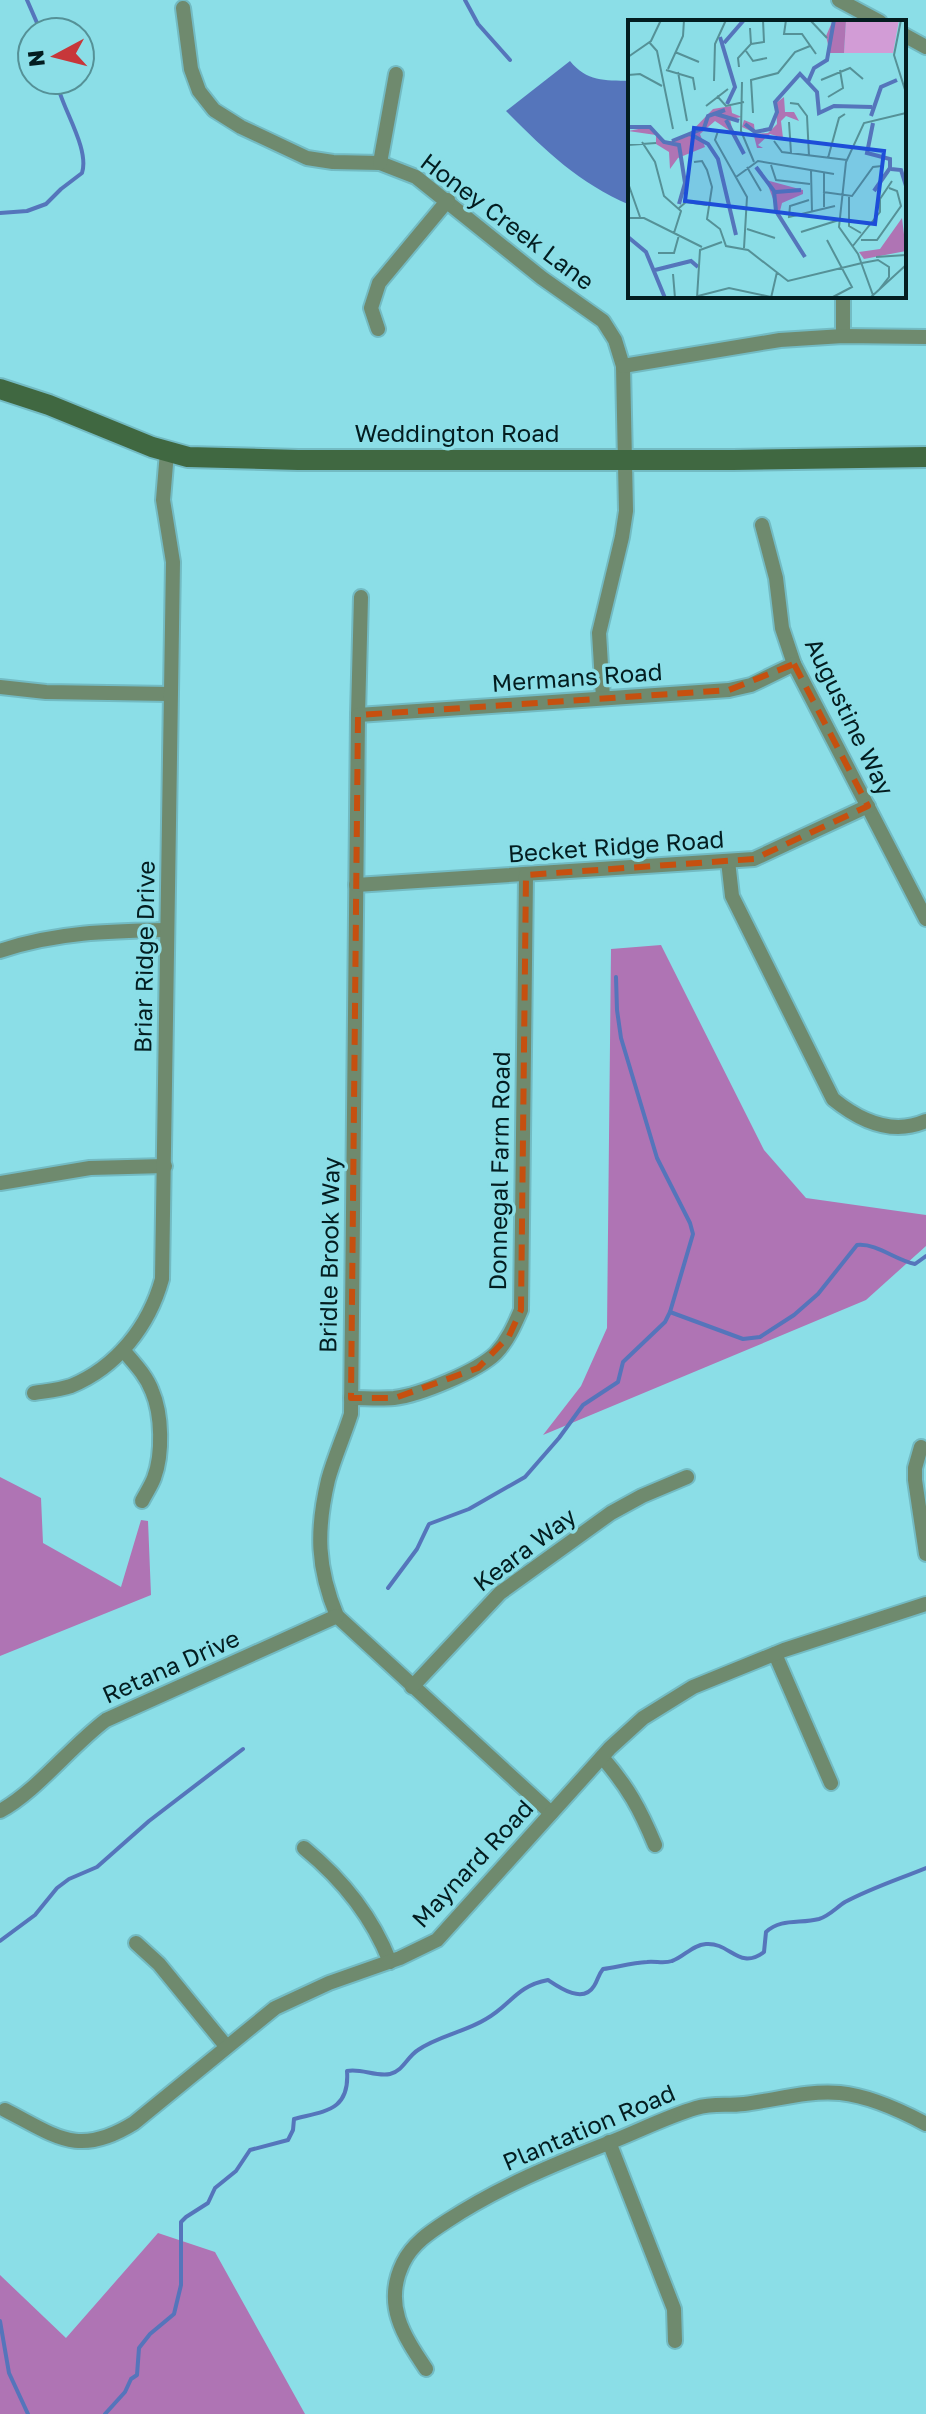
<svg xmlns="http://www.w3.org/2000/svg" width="926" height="2414" viewBox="0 0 926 2414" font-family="'Golos Text',sans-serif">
  <rect width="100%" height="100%" fill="#8bdee7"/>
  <g fill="#af74b4">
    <path d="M 661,945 L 764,1150 L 806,1198 L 926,1215 L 926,1246 L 866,1300 L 543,1435 L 581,1386 L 607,1328 L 611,949 Z"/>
    <path d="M 0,1477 L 41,1498 L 43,1543 L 121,1587 L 141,1520 L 148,1521 L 151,1595 L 0,1656 Z"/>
    <path d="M 158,2233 L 215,2252 L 305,2414 L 0,2414 L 0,2275 L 66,2338 Z"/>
  </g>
  <path fill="#5575bb" d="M 570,61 C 587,82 604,80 630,81 L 630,205 C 577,182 546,151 506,111 Z"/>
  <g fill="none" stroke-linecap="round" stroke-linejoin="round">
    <g stroke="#5575bb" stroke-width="4">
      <path d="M 27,0 L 41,32"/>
      <path d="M 465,0 L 478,24 L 510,60"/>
      <path d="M 0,213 L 27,211 L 46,204 L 61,189 L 82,173 C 90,148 61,107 56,80"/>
      <path d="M 670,1312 L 743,1339 L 760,1337 L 794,1315 L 818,1294 L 857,1245 C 877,1243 895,1260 915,1264 L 926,1256"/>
      <path d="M 388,1588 L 417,1549 L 429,1524 L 469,1509 L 525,1477 L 559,1438 L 583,1405 L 618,1382 L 623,1362 L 665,1322 L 670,1312 L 693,1234 L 690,1223 L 657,1158 L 621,1038 L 617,1010 L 616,977"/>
      <path d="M 0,1941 L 35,1915 L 57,1888 L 69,1879 L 97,1867 L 149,1821 L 243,1749"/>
      <path d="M 0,2321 L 9,2373 L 28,2414"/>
      <path d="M 105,2414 L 125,2392 L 131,2379 L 137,2375 L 139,2348 L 150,2334 L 174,2314 L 181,2285 L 181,2222 L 186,2217 L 208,2203 L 215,2188 L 236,2171 L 250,2150 L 288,2140 L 293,2130 L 294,2119 C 325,2111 350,2111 347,2071 C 361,2068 376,2077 390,2074 C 403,2071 407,2057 418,2050 C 438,2036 465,2032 486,2019 C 511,2005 516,1986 548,1980 C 560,1988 583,2004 594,1986 C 598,1980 598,1975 603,1969 C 617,1967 632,1963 647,1962 C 656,1961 664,1964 672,1961 C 684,1957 692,1945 706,1944 C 730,1942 739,1971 764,1952 L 766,1932 C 781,1918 800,1924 819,1919 C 829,1916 837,1907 845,1902 C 871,1888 899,1879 926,1868"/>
    </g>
    <g stroke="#73bbc3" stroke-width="18">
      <g id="street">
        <path d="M 839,0 L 880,22"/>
        <path d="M 183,8 L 191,69 L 199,91 L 214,110 L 241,127 L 307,158 L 333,162 L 380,163 L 416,177 L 542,278 L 603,321 L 615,340 L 623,366 L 626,511 L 622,537 L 599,633 L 603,698"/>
        <path d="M 904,35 L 926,47"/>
        <path d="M 380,163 L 396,74"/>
        <path d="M 378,329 L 371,308 L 379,283 L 448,200"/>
        <path d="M 843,336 L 843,296"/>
        <path d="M 623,366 L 780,340 L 843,336 L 926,337"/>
        <path d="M 762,525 L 776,578 L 782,628 L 794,664 L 926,919"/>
        <path d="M 361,597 L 358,715 L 351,1414 C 344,1436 334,1458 328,1480 C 316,1531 317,1568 337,1616 L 551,1813"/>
        <path d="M 0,687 L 46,692 L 170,694"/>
        <path d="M 358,715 L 729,690 L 751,685 L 794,664"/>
        <path d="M 728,861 L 732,896 L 833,1099 C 860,1121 892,1136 926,1121"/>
        <path d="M 356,885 L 754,859 L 868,806"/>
        <path d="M 0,951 C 55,932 110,931 167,930"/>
        <path d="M 0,1183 L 90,1168 L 165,1166"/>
        <path d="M 123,1350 C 134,1363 146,1375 152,1391 C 162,1414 163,1454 154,1478 C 151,1486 146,1493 142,1501"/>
        <path d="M 34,1393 C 46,1391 59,1390 71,1386 C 117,1367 149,1326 162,1279 L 173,562 L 163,500 L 167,452"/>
        <path d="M 351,1398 C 365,1398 380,1399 394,1398 C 420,1395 478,1371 496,1353 C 508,1340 514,1326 521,1310 L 526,875"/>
        <path d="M 921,1447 L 915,1468 L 915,1480 L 926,1554"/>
        <path d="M 775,1654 L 831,1783"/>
        <path d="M 412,1687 L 500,1593 L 611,1513 L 642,1496 L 687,1477"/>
        <path d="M 602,1757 C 628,1787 640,1809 655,1845"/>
        <path d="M 0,1811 C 36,1792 71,1746 106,1720 L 337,1616"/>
        <path d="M 304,1848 C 342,1879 372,1916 390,1962"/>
        <path d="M 136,1943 L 159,1964 L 226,2046"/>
        <path d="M 5,2110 C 56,2136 78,2158 134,2123 L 275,2008 L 329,1983 L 400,1958 L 437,1940 L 610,1748 L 643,1718 L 693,1687 L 784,1650 L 926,1604"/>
        <path d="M 609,2142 L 674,2309 L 675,2341"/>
        <path d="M 426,2369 C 403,2335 383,2304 403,2263 C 412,2244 430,2232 447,2221 C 499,2187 552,2165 611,2142 C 639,2131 666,2117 696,2108 C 712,2103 727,2106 744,2104 C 776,2100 808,2090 840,2093 C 870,2096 900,2110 926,2124"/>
      </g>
    </g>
    <g stroke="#73bbc3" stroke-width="24">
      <path id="secondary" d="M 0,389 L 49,405 L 152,447 L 188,457 L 298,460 L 733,460 L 926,457"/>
    </g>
    <use href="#street" stroke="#6f8a6e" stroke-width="14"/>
    <use href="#secondary" stroke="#406841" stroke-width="20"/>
  </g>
  <path fill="none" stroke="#c6500f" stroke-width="6" stroke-dasharray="16 10" stroke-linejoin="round" d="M 794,664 L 868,806 L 754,859 L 526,875 L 521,1310 L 509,1336 L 478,1368 L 395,1398 L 351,1398 L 358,715 L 729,690 Z"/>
  <g text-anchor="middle" stroke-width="7" stroke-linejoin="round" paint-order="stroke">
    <g font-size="24" fill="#031d20" stroke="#8bdee7">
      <text transform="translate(507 222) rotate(37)" y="8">Honey Creek Lane</text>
      <text x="457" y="442">Weddington Road</text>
      <text transform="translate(577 678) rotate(-4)" y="8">Mermans Road</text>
      <text transform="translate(849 717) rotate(64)" y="8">Augustine Way</text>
      <text transform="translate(616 847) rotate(-4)" y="8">Becket Ridge Road</text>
      <text transform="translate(145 957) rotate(-89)" y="8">Briar Ridge Drive</text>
      <text transform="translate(500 1171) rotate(-89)" y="8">Donnegal Farm Road</text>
      <text transform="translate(330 1255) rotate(-89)" y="8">Bridle Brook Way</text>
      <text transform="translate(525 1550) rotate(-37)" y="8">Keara Way</text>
      <text transform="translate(171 1667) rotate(-24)" y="8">Retana Drive</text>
      <text transform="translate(473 1864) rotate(-47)" y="8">Maynard Road</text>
      <text transform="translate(589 2128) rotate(-23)" y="8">Plantation Road</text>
    </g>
  </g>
  <g transform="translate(628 20)">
    <rect width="278" height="278" fill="#8bdee7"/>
    <path d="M 218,0 L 271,0 L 265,33 L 216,33 Z" fill="#d29cd6"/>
    <path d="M 205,0 L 218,0 L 216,33 L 202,33 L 198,16 ZM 156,77 L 157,92 L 166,92 L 171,101 L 158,96 L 153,101 L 155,118 L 142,114 L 130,125 L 135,128 L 129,128 L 125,112 L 114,107 L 116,100 L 126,104 L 127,114 L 140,113 L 149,104 L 148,83 ZM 103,86 L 104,93 L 114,97 L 102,99 L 105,113 L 87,101 L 72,114 L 77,127 L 50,138 L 42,149 L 41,132 L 28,124 L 28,115 L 0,111 L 21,107 L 39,122 L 58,117 L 85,89 ZM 138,160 L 175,170 L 175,174 L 154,183 L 151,195 ZM 274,198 L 278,231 L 236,239 L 231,232 L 252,229 Z" fill="#af74b4"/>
    <path fill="none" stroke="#5575bb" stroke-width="4" d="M 92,17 L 107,67 L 99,84M 96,23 L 116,0M 180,62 L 186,48 L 199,40 L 206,0M 88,94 L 111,101M 243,96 L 253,67 L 269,60M 98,100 L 116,134M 245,103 L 239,133 L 262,139 L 262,148 L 246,171M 117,104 L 127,112 L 142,109 L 149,92 L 147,82 L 172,54 L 189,72 L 191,93 L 206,86 L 244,87M 0,107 L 22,107 L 36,122 L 51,125 L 57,163 L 51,184M 62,114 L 80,124 L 90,139 L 108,215M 44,121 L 76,108 L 80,96 L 97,90M 128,147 L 146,171 L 148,191 L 177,237M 263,149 L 273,150 L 278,166M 148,172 L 173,170M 0,217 L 18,232 L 37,278M 27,250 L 63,241 L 70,247"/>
    <path fill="none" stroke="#559197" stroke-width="2" d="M 158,0 L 156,14 L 174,14 L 188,34M 182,0 L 199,18M 273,0 L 266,35 L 278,73M 21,22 L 29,31 L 45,109M 123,24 L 136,22 L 135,0M 118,31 L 125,41 L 139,38M 47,32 L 71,42M 0,37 L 23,21 L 33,0M 111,47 L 110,38 L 123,24 L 122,8M 40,49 L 55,16 L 56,0M 38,50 L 65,58 L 67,70M 50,52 L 59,101M 0,55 L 12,54 L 34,66M 193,60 L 222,48 L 235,59M 86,61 L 87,24 L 98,0M 114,62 L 113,111 L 126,142M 89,76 L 98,86 L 116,82M 200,77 L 215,68 L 212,50M 162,83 L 170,84 L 179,96 L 181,136M 78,86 L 100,69M 125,93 L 123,60 L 150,53 L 167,32 L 182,26M 161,102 L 163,133M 90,111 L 87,120 L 119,177 L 116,228M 146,121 L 154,132 L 219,140M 14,122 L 27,142 L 36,176 L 53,191 L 46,213M 0,125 L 28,123M 200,138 L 211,98 L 217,94M 66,142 L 74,141 L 79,150 L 84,167 L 79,199 L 92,209 L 98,226 L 120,230 L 160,261 L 234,243M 143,145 L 148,160 L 182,164M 119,147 L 133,171M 183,151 L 184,192M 108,157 L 130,141 L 206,154M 0,163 L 12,197M 195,172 L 224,176 L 245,147 L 254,146M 221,177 L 221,206 L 233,213M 181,180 L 162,186 L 161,197 L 207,186M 196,187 L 196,153M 51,188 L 58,182 L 79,185M 0,198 L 16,198 L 74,227M 119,209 L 147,218M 173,212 L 211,200M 199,220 L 224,267 L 203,278M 233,220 L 249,220 L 273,186 L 269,171 L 261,168M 224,227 L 252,192 L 252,179 L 264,161M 30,233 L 46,233 L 51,215M 248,237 L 278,235M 234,243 L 250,240 L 261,247 L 261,257 L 250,271M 45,254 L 47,278M 70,276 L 101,268 L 143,277M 69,278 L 72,230 L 94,222M 143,278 L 149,252M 242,278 L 278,245M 246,278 L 230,234 L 211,207 L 218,142 L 236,103 L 278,93"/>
    <path fill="#1d4ed8" fill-opacity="0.15" stroke="#1d4ed8" stroke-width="4" d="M 66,108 L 256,131 L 247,204 L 57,181 Z"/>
    <rect width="278" height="278" fill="none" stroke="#031d20" stroke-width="4"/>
  </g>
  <g transform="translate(56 56) rotate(263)"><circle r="38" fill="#8bdee7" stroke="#559197" stroke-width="2"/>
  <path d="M0-6L14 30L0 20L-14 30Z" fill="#c7373a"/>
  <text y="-12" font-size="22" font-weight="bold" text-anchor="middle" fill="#031d20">N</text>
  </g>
</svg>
